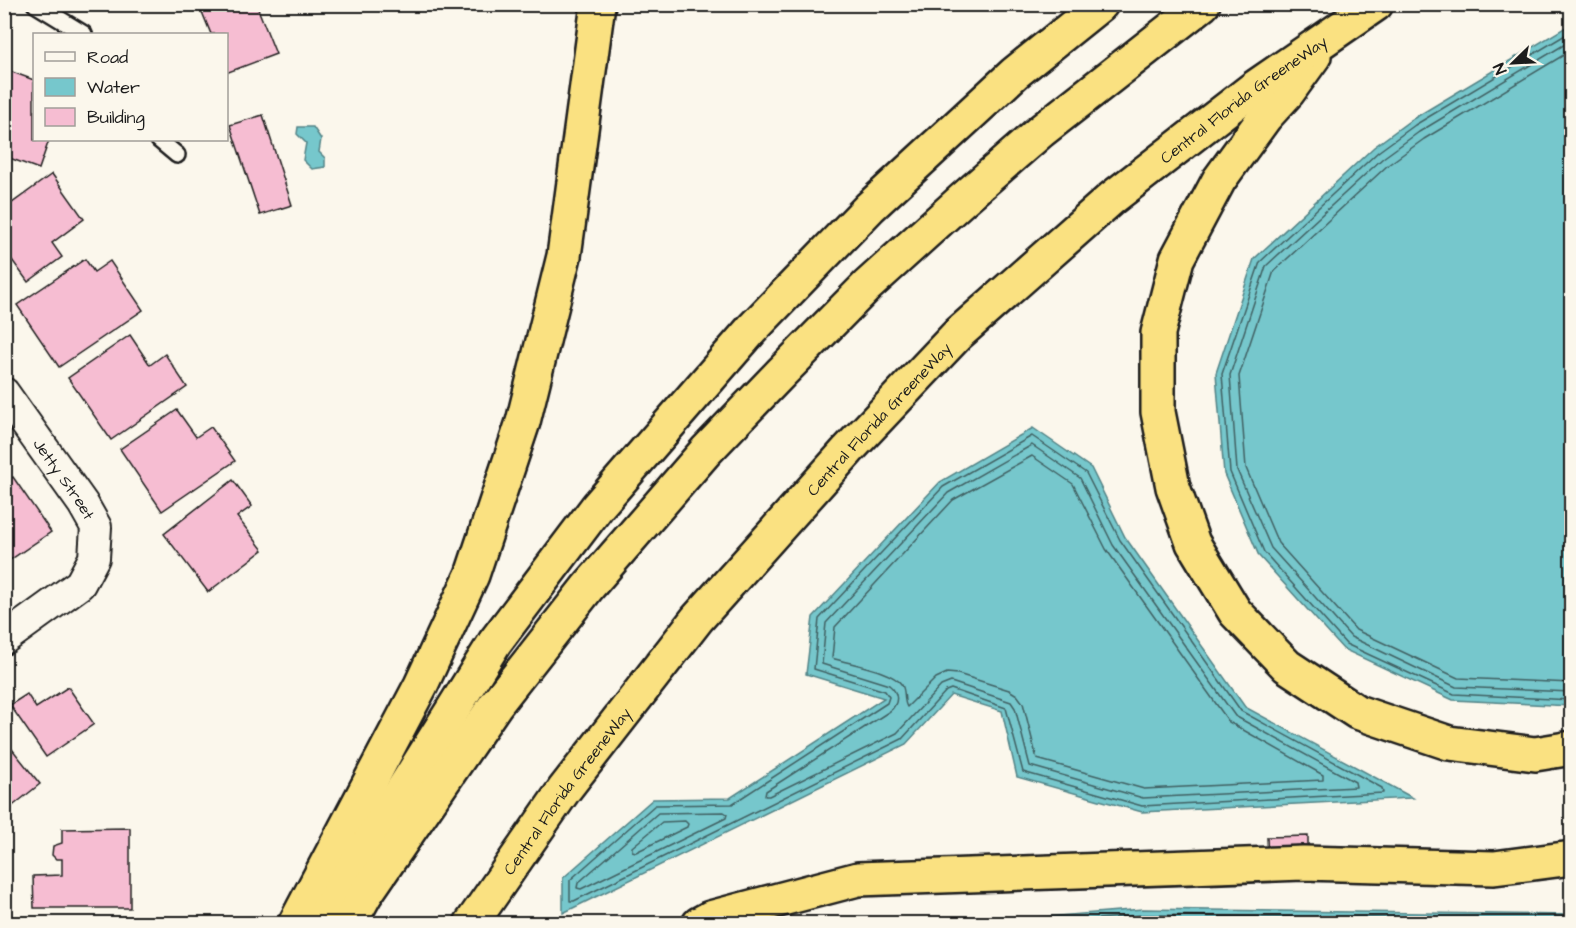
<svg xmlns="http://www.w3.org/2000/svg" width="1576" height="928" viewBox="0 0 1576 928" font-family="'Architects Daughter',sans-serif">
  <rect width="100%" height="100%" fill="#fbf7ec"/>
  <filter id="ink" filterUnits="userSpaceOnUse"><feTurbulence type="fractalNoise" baseFrequency=".0167" numOctaves="2"/><feDisplacementMap in="SourceGraphic" scale="12" xChannelSelector="R" yChannelSelector="G"/><feConvolveMatrix kernelMatrix="1 2 1 2 8 2 1 2 1" color-interpolation-filters="sRGB"/></filter>
  <g filter="url(#ink)">
    <g fill="#76c7cc" stroke="#528386" stroke-width="1.5">
      <path d="M 1571,24 L 1571,706 L 1453,700 L 1343,649 L 1259,556 L 1224,474 L 1216,373 L 1254,259 L 1374,147 L 1411,120 Z"/>
      <path d="M 298,127 L 313,127 L 321,139 L 319,152 L 325,158 L 325,167 L 312,169 L 303,160 L 306,143 L 297,134 Z"/>
      <path d="M 1033,428 L 1091,468 L 1125,537 L 1245,707 L 1413,798 L 1142,812 L 1017,777 L 1002,711 L 951,695 L 906,744 L 563,913 L 563,878 L 653,799 L 730,798 L 884,698 L 806,674 L 813,617 L 940,482 Z"/>
      <path d="M 1143,909 L 1571,915 L 1572,923 L 971,923 Z"/>
    </g>
    <g fill="none" stroke-linecap="round" stroke-linejoin="round">
      <g stroke="#406062" stroke-width="1.5">
        <path d="M 1572,31 L 1415,125 L 1378,152 L 1260,262 L 1222,374 L 1230,472 L 1264,552 L 1346,644 L 1454,694 L 1572,700"/>
        <path d="M 1572,40 L 1419,132 L 1383,158 L 1266,266 L 1230,375 L 1237,470 L 1271,548 L 1351,637 L 1456,687 L 1572,692"/>
        <path d="M 1572,50 L 1424,139 L 1388,165 L 1274,271 L 1239,376 L 1246,468 L 1278,543 L 1356,630 L 1458,678 L 1572,683"/>
        <path d="M 1032,436 L 1086,473 L 1120,540 L 1241,711 L 1382,788 L 1383,793 L 1142,806 L 1023,772 L 1006,708 L 951,689 L 946,691 L 902,739 L 574,901 L 570,901 L 570,880 L 655,805 L 732,804 L 887,703 L 889,697 L 885,691 L 814,669 L 819,619 L 943,487 Z"/>
        <path d="M 1032,445 L 1080,478 L 1113,545 L 1235,716 L 1355,782 L 1356,787 L 1143,798 L 1030,766 L 1015,708 L 1011,702 L 951,682 L 941,686 L 897,733 L 769,796 L 765,796 L 766,791 L 890,711 C 899,703 899,693 889,685 L 822,664 L 826,623 L 948,493 Z"/>
        <path d="M 1032,456 L 1073,484 L 1106,549 L 1229,722 L 1323,775 L 1323,780 L 1144,789 L 1037,759 L 1023,703 L 1017,695 L 1009,690 L 958,674 L 947,673 L 936,678 L 907,707 C 903,701 906,692 902,685 C 892,670 849,664 832,658 L 835,627 L 953,500 Z"/>
        <path d="M 724,812 L 727,814 L 726,818 L 581,889 L 577,888 L 578,883 L 658,813 Z"/>
        <path d="M 685,821 L 688,824 L 687,827 L 636,852 L 632,851 L 632,847 L 662,822 Z"/>
        <path d="M 1040,924 L 1144,915 L 1572,921"/>
        <path d="M 1127,924 L 1225,924"/>
      </g>
    </g>
    <g fill="#f6bdd2" stroke="#1c1c1c" stroke-width="1.5">
      <path d="M 208,4 L 256,4 L 276,54 L 226,73 L 226,34 L 211,34 L 200,7 Z"/>
      <path d="M 4,69 L 34,80 L 34,140 L 49,140 L 39,169 L 4,156 Z"/>
      <path d="M 263,115 L 292,205 L 260,215 L 230,125 Z"/>
      <path d="M 52,174 L 84,219 L 52,243 L 62,257 L 28,282 L 4,249 L 4,209 Z"/>
      <path d="M 85,259 L 94,272 L 110,261 L 143,310 L 59,367 L 17,305 Z"/>
      <path d="M 130,335 L 150,365 L 165,354 L 187,387 L 111,440 L 68,378 Z"/>
      <path d="M 177,410 L 196,437 L 211,427 L 235,461 L 162,511 L 120,449 Z"/>
      <path d="M 13,477 L 51,532 L 4,564 L 4,483 Z"/>
      <path d="M 233,480 L 252,506 L 237,517 L 263,550 L 208,592 L 164,534 Z"/>
      <path d="M 68,687 L 94,724 L 46,757 L 10,705 L 27,694 L 36,708 Z"/>
      <path d="M 4,739 L 40,784 L 10,808 L 4,800 Z"/>
      <path d="M 130,828 L 130,908 L 34,908 L 33,876 L 62,875 L 62,859 L 56,859 L 52,855 L 53,846 L 62,843 L 62,829 Z"/>
      <path d="M 1308,836 L 1308,863 L 1268,864 L 1267,837 Z"/>
    </g>
    <g fill="none" stroke-linecap="round" stroke-linejoin="round">
      <g stroke="#1c1c1c" stroke-width="20">
        <g id="service">
          <path d="M 35,4 L 84,34"/>
          <path d="M 159,140 L 177,155"/>
        </g>
      </g>
      <g stroke="#1c1c1c" stroke-width="34">
        <g id="minor">
          <path id="s1" d="M 4,393 L 83,504 L 96,527 L 94,558 L 80,584 L 4,639"/>
        </g>
      </g>
      <g stroke="#1c1c1c" stroke-width="38">
        <g id="motorway">
          <path d="M 1314,56 L 1288,92 L 1265,117 L 1219,180 L 1177,259 L 1158,333 L 1158,412 L 1173,487 L 1193,543 L 1235,612 L 1287,666 L 1357,712 L 1449,743 L 1535,754 L 1572,748"/>
          <path d="M 295,924 L 421,685 L 472,575 L 523,422 L 564,256 L 598,4"/>
          <path d="M 319,924 L 495,642 L 598,506 L 752,329 L 870,207 L 1015,73 L 1101,4"/>
          <path d="M 349,924 L 365,895 L 496,704 L 588,587 L 706,451 L 781,373 L 867,286 L 962,200 L 1041,131 L 1203,4"/>
          <path id="s2" d="M 471,924 L 564,790 L 697,619 L 848,450 L 958,334 L 1112,198 L 1254,88 L 1376,4"/>
          <path d="M 699,924 L 710,918 L 858,879 L 1303,863 L 1494,868 L 1572,858"/>
        </g>
      </g>
      <use href="#service" stroke="#fbf7ec" stroke-width="15"/>
      <use href="#minor" stroke="#fbf7ec" stroke-width="30"/>
      <use href="#motorway" stroke="#fae181" stroke-width="33"/>
    </g>
  </g>
  <g text-anchor="middle" stroke-width="5" stroke-linejoin="round" paint-order="stroke">
    <g font-size="16" fill="#1c1c1c" stroke="#fbf7ec">
      <text dy="6" stroke="none"><textPath href="#s2" startOffset="1136">Central Florida GreeneWay</textPath></text>
      <text dy="6" stroke="none"><textPath href="#s2" startOffset="650">Central Florida GreeneWay</textPath></text>
      <text dy="6" stroke="none"><textPath href="#s1" startOffset="105">Jetty Street</textPath></text>
      <text dy="6" stroke="none"><textPath href="#s2" startOffset="164">Central Florida GreeneWay</textPath></text>
    </g>
  </g>
  <rect width="1576" height="928" fill="none" stroke="#fbf7ec" stroke-width="24"/>
  <rect x="12" y="12" width="1552" height="904" fill="none" stroke="#1c1c1c" stroke-width="2" filter="url(#ink)"/>
  <rect x="33" y="33" width="195" height="108" fill="#fbf7ec" stroke="#a29f99" stroke-width="1.5"/>
  <rect x="45" y="52" width="30" height="9" fill="#fbf7ec" stroke="#a29f99" stroke-width="1.5"/>
  <text x="87" y="63" font-size="18" fill="#1c1c1c">Road</text>
  <rect x="45" y="78" width="30" height="18" fill="#76c7cc" stroke="#a29f99" stroke-width="1.5"/>
  <text x="87" y="93" font-size="18" fill="#1c1c1c">Water</text>
  <rect x="45" y="108" width="30" height="18" fill="#f6bdd2" stroke="#a29f99" stroke-width="1.5"/>
  <text x="87" y="123" font-size="18" fill="#1c1c1c">Building</text>
  <g transform="translate(1513 63) rotate(246)" stroke="#fbf7ec" stroke-width="4.5" paint-order="stroke">
  <path d="M0-4.5L10 22L0 15L-10 22Z" fill="#1c1c1c"/>
  <text y="-9" font-size="16" font-weight="bold" text-anchor="middle" fill="#1c1c1c">N</text>
  </g>
</svg>
